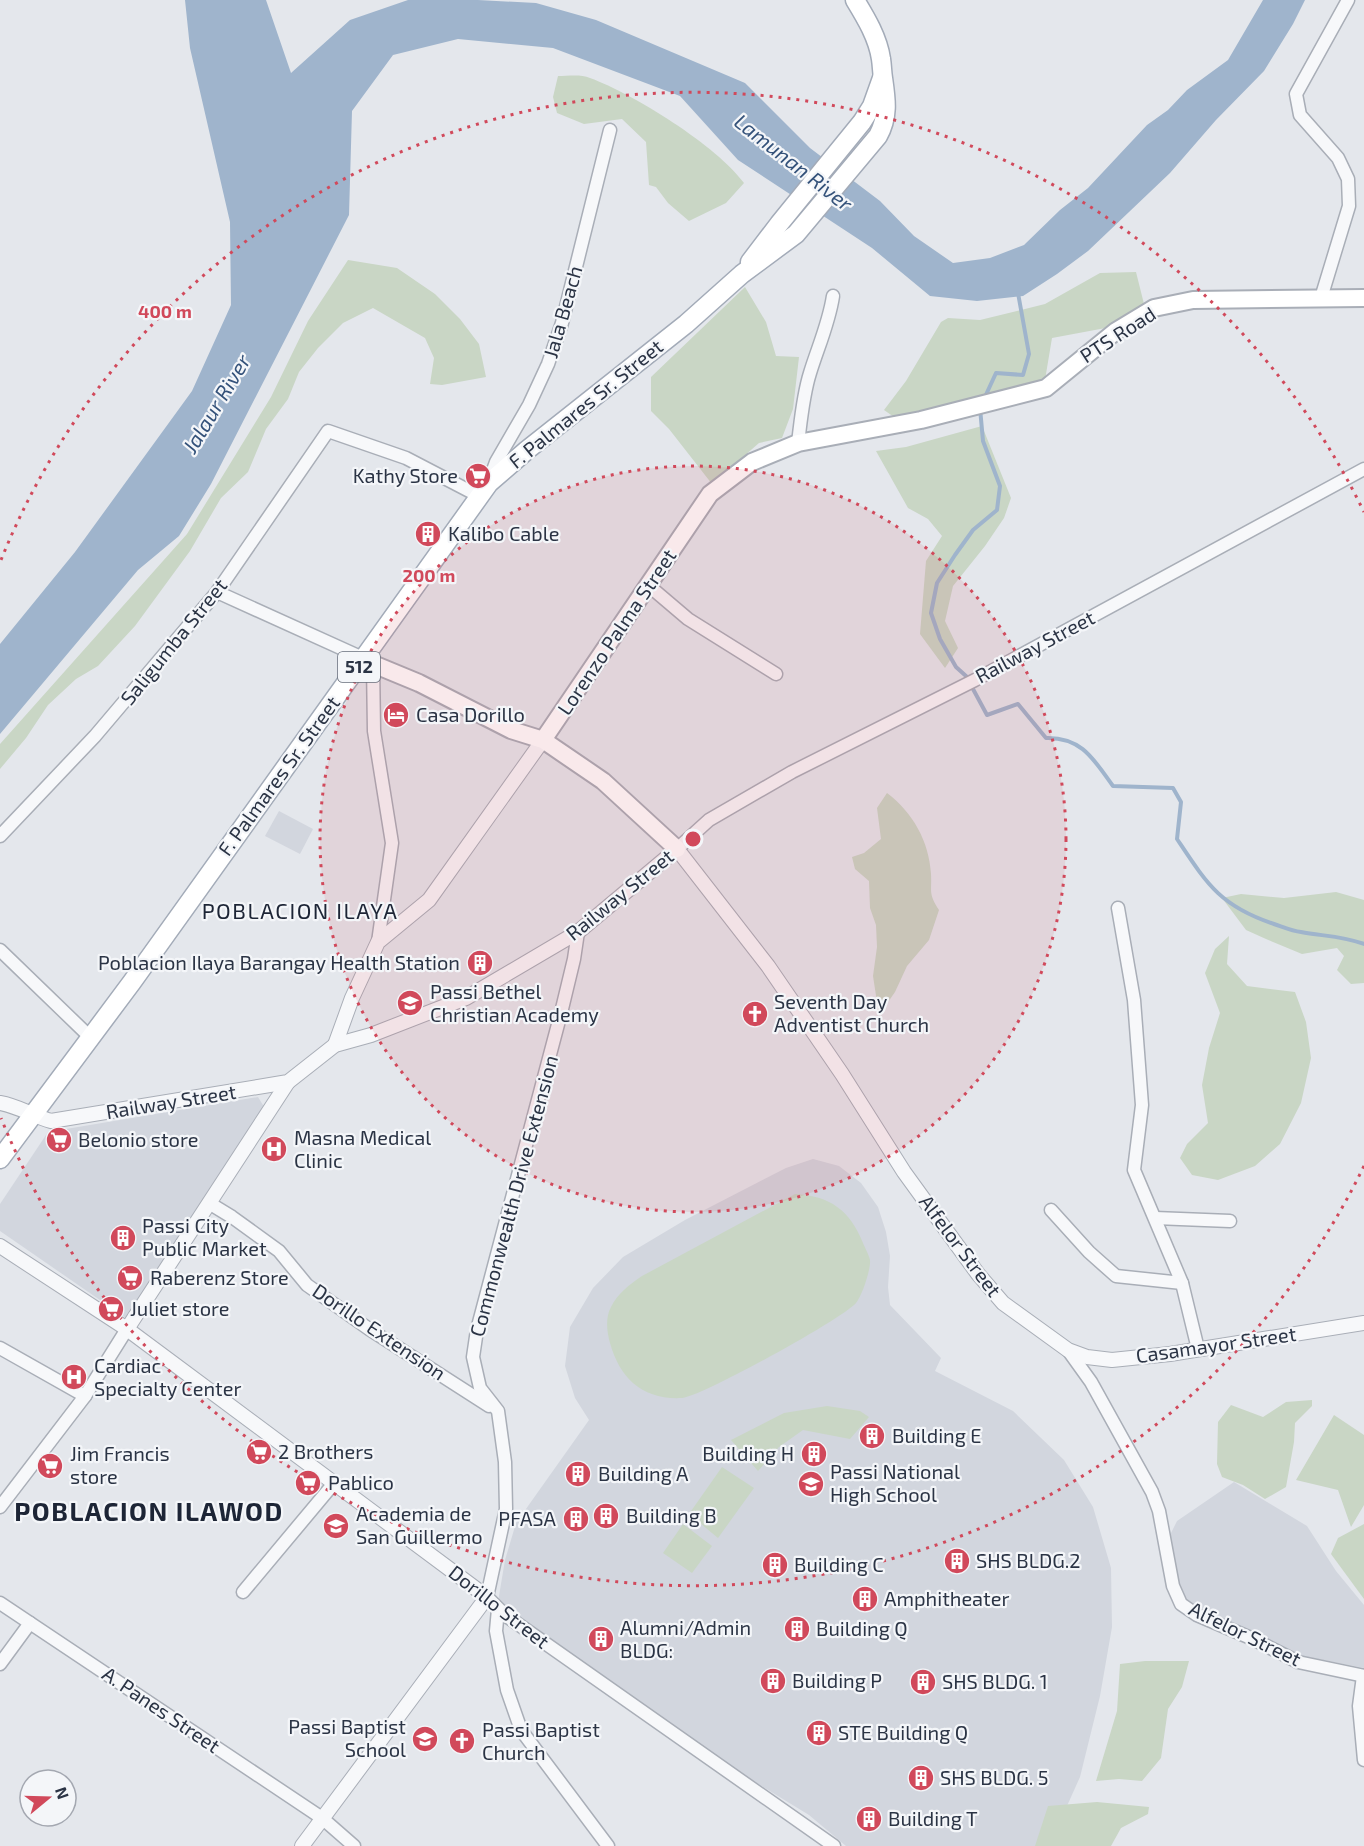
<svg xmlns="http://www.w3.org/2000/svg" width="1364" height="1846" viewBox="0 0 1364 1846" font-family="'Exo 2',sans-serif">
  <rect width="100%" height="100%" fill="#e4e7ec"/>
  <g fill="#d2d6de">
    <path d="M 279,811 L 313,829 L 300,854 L 265,836 Z"/>
    <path d="M 258,1097 L 266,1110 L 126,1318 L 0,1231 L 0,1204 L 48,1132 Z"/>
    <path d="M 813,1159 L 839,1166 L 861,1183 L 878,1207 L 886,1232 L 890,1256 L 888,1287 L 890,1305 L 941,1358 L 935,1371 L 1013,1411 L 1064,1460 L 1093,1507 L 1111,1568 L 1112,1627 L 1100,1696 L 1080,1777 L 1049,1846 L 846,1846 L 809,1815 L 732,1768 L 597,1674 L 560,1645 L 552,1641 L 498,1602 L 505,1560 L 516,1523 L 589,1420 L 575,1398 L 565,1366 L 570,1327 L 593,1288 L 623,1257 L 685,1220 L 786,1168 Z"/>
    <path d="M 1234,1482 L 1307,1526 L 1336,1571 L 1364,1605 L 1364,1668 L 1293,1654 L 1261,1636 L 1197,1610 L 1184,1599 L 1178,1582 L 1168,1539 L 1177,1521 Z"/>
  </g>
  <g fill="#c9d6c5">
    <path d="M 558,76 C 568,76 581,74 590,78 C 634,94 717,146 744,183 L 726,203 L 689,221 L 668,203 L 656,187 L 649,185 L 646,142 L 622,119 L 584,124 L 557,113 L 553,97 Z"/>
    <path d="M 348,260 L 397,268 L 435,294 L 460,319 L 479,344 L 486,377 L 442,385 L 430,384 L 434,358 L 425,338 L 373,308 L 343,323 L 318,348 L 299,372 L 288,399 L 266,429 L 248,472 L 221,498 L 190,551 L 135,626 L 98,666 L 76,679 L 48,705 L 26,738 L 0,769 L 0,744 L 187,534 L 271,397 L 308,321 Z"/>
    <path d="M 1136,272 L 1144,304 L 1127,324 L 1052,338 L 1045,380 L 928,412 L 894,417 L 884,410 L 906,381 L 941,322 L 948,318 L 980,320 L 1045,304 L 1100,273 Z"/>
    <path d="M 745,287 L 766,322 L 776,356 L 799,357 L 793,409 L 782,438 L 759,443 L 712,484 L 669,429 L 651,411 L 651,377 Z"/>
    <path d="M 982,426 L 1011,498 L 1004,518 L 985,546 L 953,586 L 945,621 L 958,648 L 945,668 L 920,634 L 926,561 L 942,536 L 928,519 L 908,508 L 876,451 L 906,447 Z"/>
    <path d="M 887,793 C 913,813 929,841 931,874 C 932,892 928,893 939,910 L 929,940 L 907,966 L 895,992 L 879,1015 L 873,976 L 877,947 L 876,925 L 870,908 L 869,881 L 855,869 L 852,857 L 864,853 L 881,839 L 877,808 Z"/>
    <path d="M 1336,892 L 1364,900 L 1364,983 L 1351,984 L 1337,970 L 1344,956 L 1337,948 L 1302,954 L 1266,939 L 1246,930 L 1222,898 L 1241,894 L 1284,898 Z"/>
    <path d="M 1229,936 L 1227,964 L 1247,986 L 1295,992 L 1306,1022 L 1311,1058 L 1301,1103 L 1280,1144 L 1255,1166 L 1218,1180 L 1192,1175 L 1180,1158 L 1187,1144 L 1208,1123 L 1202,1085 L 1209,1048 L 1220,1013 L 1205,973 L 1215,949 Z"/>
    <path d="M 795,1194 C 830,1196 850,1210 863,1243 C 865,1248 869,1255 870,1260 C 871,1269 862,1296 856,1303 C 844,1318 699,1398 682,1398 C 643,1400 620,1379 610,1343 C 607,1332 605,1318 611,1307 C 618,1293 629,1285 642,1276 Z"/>
    <path d="M 1312,1400 L 1312,1406 L 1295,1423 L 1294,1442 L 1286,1487 L 1265,1499 L 1243,1485 L 1222,1477 L 1217,1464 L 1218,1422 L 1231,1405 L 1263,1417 L 1286,1402 Z"/>
    <path d="M 827,1406 L 860,1411 L 869,1417 L 850,1439 L 803,1430 L 779,1447 L 758,1471 L 731,1440 L 784,1413 Z"/>
    <path d="M 1334,1415 L 1364,1435 L 1364,1505 L 1351,1527 L 1338,1490 L 1296,1480 Z"/>
    <path d="M 722,1467 L 754,1488 L 718,1538 L 689,1514 Z"/>
    <path d="M 683,1524 L 712,1546 L 692,1573 L 663,1553 Z"/>
    <path d="M 1364,1524 L 1364,1599 L 1331,1554 L 1338,1538 Z"/>
    <path d="M 1145,1661 L 1189,1661 L 1182,1687 L 1168,1709 L 1161,1758 L 1142,1781 L 1119,1779 L 1096,1781 L 1117,1711 L 1120,1664 Z"/>
    <path d="M 1097,1802 L 1149,1807 L 1148,1814 L 1121,1828 L 1111,1846 L 1035,1846 L 1048,1806 Z"/>
  </g>
  <path fill="#9fb4cc" d="M 185,0 L 266,0 L 291,73 L 350,20 L 408,0 L 478,0 L 536,3 L 596,20 L 745,83 L 810,148 L 880,201 L 914,236 L 953,263 L 990,258 L 1024,245 L 1060,210 L 1088,188 L 1147,125 L 1168,110 L 1187,90 L 1228,60 L 1263,0 L 1305,0 L 1293,24 L 1264,71 L 1216,120 L 1170,173 L 1088,251 L 1057,274 L 1023,296 L 977,301 L 930,296 L 872,248 L 738,160 L 680,96 L 553,48 L 458,39 L 393,55 L 352,111 L 349,215 L 211,484 L 179,536 L 138,570 L 0,734 L 0,644 L 75,552 L 192,391 L 231,305 L 230,222 L 190,48 Z"/>
  <g fill="none" stroke-linecap="round" stroke-linejoin="round">
    <g stroke="#9fb4cc" stroke-width="4">
      <path d="M 984,399 L 996,373 L 1023,375 L 1029,354 L 1018,293"/>
      <path d="M 980,408 L 983,441 L 1000,486 L 997,510 L 973,530 L 955,555 L 937,583 L 931,613 L 940,639 L 956,667 L 966,676 L 987,715 L 1018,704 L 1046,738 C 1082,737 1094,760 1113,786 L 1173,788 L 1181,802 L 1177,839 C 1207,884 1220,906 1274,924 C 1283,927 1292,931 1301,932 C 1322,936 1343,936 1364,944"/>
    </g>
    <g stroke="#a9aeb7" stroke-width="15">
      <g id="minor">
        <path d="M 1321,298 L 1349,206 L 1348,179 L 1338,158 L 1300,115 L 1296,94 L 1348,0"/>
        <path d="M 798,443 C 801,419 803,395 810,373 C 818,347 829,323 833,296"/>
        <path d="M 489,481 L 496,462 L 529,405 L 548,364 L 562,323 L 610,130"/>
        <path d="M 648,585 L 688,619 L 776,674"/>
        <path d="M 217,592 L 365,659"/>
        <path d="M 373,664 L 374,731 L 392,843 L 378,942"/>
        <path d="M 0,836 L 95,736 L 217,592 L 328,431 L 406,458 L 479,496"/>
        <path d="M 677,849 L 709,820 L 792,772 L 975,680 L 1364,469"/>
        <path d="M 1118,908 L 1134,1000 L 1142,1105 L 1134,1170 L 1182,1283 L 1198,1349"/>
        <path d="M 578,932 L 574,959 L 561,1013 L 477,1330 L 473,1357 L 480,1388 L 498,1411 L 505,1462 L 506,1509 L 487,1597 L 505,1615 L 834,1846"/>
        <path d="M 0,950 L 90,1037"/>
        <path d="M 209,1203 L 232,1217 L 279,1251 L 307,1285 L 369,1329 L 489,1406"/>
        <path d="M 1051,1210 L 1089,1252 L 1116,1276 L 1182,1283"/>
        <path d="M 1155,1218 L 1230,1221"/>
        <path d="M 0,1348 L 85,1396"/>
        <path d="M 1068,1350 L 1091,1382 L 1152,1492 L 1159,1511 L 1173,1586 L 1181,1604 L 1197,1615 L 1253,1639 L 1298,1662 L 1364,1676"/>
        <path d="M 0,1507 L 85,1396 L 127,1329"/>
        <path d="M 243,1592 L 335,1482"/>
        <path d="M 0,1603 L 322,1818 L 354,1846"/>
        <path d="M 498,1609 L 496,1631 L 507,1690 L 521,1730 L 608,1846"/>
        <path d="M 0,1664 L 30,1623"/>
        <path d="M 1363,1676 L 1359,1706 L 1364,1760"/>
      </g>
    </g>
    <g stroke="#a9aeb7" stroke-width="16">
      <g id="tertiary">
        <path d="M 335,1045 L 352,998 L 378,942 L 429,900 L 543,740"/>
        <path d="M 0,1103 C 18,1106 33,1116 51,1121 L 288,1082 L 335,1045 L 371,1035 L 466,998 L 578,932 L 677,849 L 768,966 L 842,1074 L 904,1172 L 978,1274 L 1003,1303 L 1068,1350 L 1087,1357 L 1112,1360 L 1170,1354 L 1364,1323"/>
        <path d="M 0,1246 L 127,1329 L 487,1597 L 302,1846"/>
        <path d="M 127,1329 L 288,1082"/>
      </g>
    </g>
    <g stroke="#a9aeb7" stroke-width="20">
      <g id="secondary">
        <path d="M 365,659 L 373,664 L 419,683 L 511,730 L 543,740 L 603,781 L 677,849"/>
        <path d="M 543,740 L 710,494 L 752,462 L 798,443 L 921,420 L 1046,388 L 1116,331 L 1154,308 L 1193,300 L 1364,298"/>
      </g>
    </g>
    <g stroke="#a3abb8" stroke-width="21">
      <g id="primary">
        <path d="M 750,262 L 779,224 L 862,122 L 872,106 L 882,78"/>
        <path d="M 0,1159 L 132,982 L 489,483 L 527,450 L 686,324 L 742,274 L 796,234 L 878,136 C 889,116 886,99 883,78 C 882,72 882,65 881,59 C 878,38 866,18 855,0"/>
      </g>
    </g>
    <use href="#minor" stroke="#f7f8fa" stroke-width="12"/>
    <use href="#tertiary" stroke="#f7f8fa" stroke-width="14"/>
    <use href="#secondary" stroke="#fff" stroke-width="16"/>
    <use href="#primary" stroke="#fff" stroke-width="18"/>
  </g>
  <circle cx="693" cy="839" r="373" fill="#d1495b" fill-opacity=".12"/>
  <g fill="none" stroke="#d1495b" stroke-width="3" stroke-dasharray="3 6">
    <circle cx="693" cy="839" r="373"/>
    <path d="M1364 1166A746 746 0 0 1 1 1118M1 560A746 746 0 0 1 1364 512"/>
  </g>
  <defs>
    <g id="supermarket-disc" transform="scale(1.35)"><circle r="9.5" fill="#d1495b" stroke="#f4f6f9"/><path d="M-6-5.5h2.5l.6 2H6L4.5 2H-2.5L-4.4-4H-6ZM-1.5 3.2a1.3 1.3 0 1 0 .1 0ZM3 3.2a1.3 1.3 0 1 0 .1 0Z" fill="#fff"/></g>
    <g id="building-disc" transform="scale(1.35)"><circle r="9.5" fill="#d1495b" stroke="#f4f6f9"/><path d="M-4-6H4V6H1V3H-1V6H-4ZM-2.5-4.3h1.7v1.8h-1.7ZM.8-4.3h1.7v1.8H.8ZM-2.5-1h1.7V.8h-1.7ZM.8-1h1.7V.8H.8Z" fill="#fff"/></g>
    <g id="hotel-disc" transform="scale(1.35)"><circle r="9.5" fill="#d1495b" stroke="#f4f6f9"/><path d="M-6-4.5h1.5V1H6V5H4.5V3h-9V5H-6ZM-4 0a1.8 1.8 0 1 1 3.6 0ZM.5 0V-2.5h3Q6-2.5 6 0Z" fill="#fff"/></g>
    <g id="school-disc" transform="scale(1.35)"><circle r="9.5" fill="#d1495b" stroke="#f4f6f9"/><path d="M0-5L7-2L0 1L-7-2ZM-4 1L0 2.5L4 1V4Q0 6-4 4Z" fill="#fff"/></g>
    <g id="church-disc" transform="scale(1.35)"><circle r="9.5" fill="#d1495b" stroke="#f4f6f9"/><path d="M-1.2-6h2.4v3.5h3.3v2.4h-3.3V6h-2.4V-.1h-3.3v-2.4h3.3Z" fill="#fff"/></g>
    <g id="hospital-disc" transform="scale(1.35)"><circle r="9.5" fill="#d1495b" stroke="#f4f6f9"/><path d="M-5-5h3v3.5h4V-5h3V5h-3V1.5h-4V5h-3Z" fill="#fff"/></g>
  </defs>
  <g fill-rule="evenodd">
    <use href="#supermarket-disc" x="478" y="476"/>
    <use href="#building-disc" x="428" y="534"/>
    <use href="#hotel-disc" x="396" y="715"/>
    <use href="#building-disc" x="480" y="963"/>
    <use href="#school-disc" x="410" y="1003"/>
    <use href="#church-disc" x="755" y="1014"/>
    <use href="#supermarket-disc" x="59" y="1140"/>
    <use href="#hospital-disc" x="274" y="1149"/>
    <use href="#building-disc" x="123" y="1238"/>
    <use href="#supermarket-disc" x="130" y="1278"/>
    <use href="#supermarket-disc" x="111" y="1309"/>
    <use href="#hospital-disc" x="74" y="1377"/>
    <use href="#building-disc" x="872" y="1436"/>
    <use href="#supermarket-disc" x="259" y="1452"/>
    <use href="#building-disc" x="814" y="1454"/>
    <use href="#supermarket-disc" x="50" y="1466"/>
    <use href="#building-disc" x="578" y="1474"/>
    <use href="#supermarket-disc" x="308" y="1483"/>
    <use href="#school-disc" x="811" y="1484"/>
    <use href="#building-disc" x="606" y="1516"/>
    <use href="#building-disc" x="576" y="1519"/>
    <use href="#school-disc" x="336" y="1526"/>
    <use href="#building-disc" x="957" y="1561"/>
    <use href="#building-disc" x="775" y="1565"/>
    <use href="#building-disc" x="865" y="1599"/>
    <use href="#building-disc" x="797" y="1629"/>
    <use href="#building-disc" x="601" y="1639"/>
    <use href="#building-disc" x="773" y="1681"/>
    <use href="#building-disc" x="923" y="1682"/>
    <use href="#building-disc" x="819" y="1733"/>
    <use href="#school-disc" x="425" y="1739"/>
    <use href="#church-disc" x="462" y="1741"/>
    <use href="#building-disc" x="921" y="1778"/>
    <use href="#building-disc" x="869" y="1819"/>
  </g>
  <g text-anchor="middle" stroke-width="4.5" stroke-linejoin="round" paint-order="stroke">
    <rect fill="#f4f6f9" stroke="#676e7b" stroke-width="1.5" x="338" y="652" width="42" height="30" rx="4.5"/>
    <g font-size="18" font-weight="bold" fill="#2b3445">
      <text x="359" y="673">512</text>
    </g>
    <g font-size="20" fill="#2b3445" stroke="#f4f6f9">
      <text transform="translate(563 312) rotate(-74)" y="7">Jala Beach</text>
      <text transform="translate(1118 335) rotate(-33)" y="7">PTS Road</text>
      <text transform="translate(586 404) rotate(-39)" y="7">F. Palmares Sr. Street</text>
      <text transform="translate(617 632) rotate(-56)" y="7">Lorenzo Palma Street</text>
      <text transform="translate(174 642) rotate(-51)" y="7">Saligumba Street</text>
      <text transform="translate(1035 647) rotate(-28)" y="7">Railway Street</text>
      <text transform="translate(279 776) rotate(-54)" y="7">F. Palmares Sr. Street</text>
      <text transform="translate(620 895) rotate(-39)" y="7">Railway Street</text>
      <text transform="translate(171 1102) rotate(-9)" y="7">Railway Street</text>
      <text transform="translate(514 1196) rotate(-75)" y="7">Commonwealth Drive Extension</text>
      <text transform="translate(960 1246) rotate(53)" y="7">Alfelor Street</text>
      <text transform="translate(379 1332) rotate(34)" y="7">Dorillo Extension</text>
      <text transform="translate(1216 1345) rotate(-8)" y="7">Casamayor Street</text>
      <text transform="translate(499 1607) rotate(38)" y="7">Dorillo Street</text>
      <text transform="translate(1245 1634) rotate(26)" y="7">Alfelor Street</text>
      <text transform="translate(161 1710) rotate(34)" y="7">A. Panes Street</text>
    </g>
    <g font-size="20" fill="#2b3445" stroke="#f4f6f9" text-anchor="start">
      <text x="458" y="483" text-anchor="end">Kathy Store</text>
      <text x="448" y="541">Kalibo Cable</text>
      <text x="416" y="722">Casa Dorillo</text>
      <text x="460" y="970" text-anchor="end">Poblacion Ilaya Barangay Health Station</text>
      <text x="430" y="999">Passi Bethel<tspan x="430" dy="23">Christian Academy</tspan></text>
      <text x="774" y="1009">Seventh Day<tspan x="774" dy="23">Adventist Church</tspan></text>
      <text x="294" y="1145">Masna Medical<tspan x="294" dy="23">Clinic</tspan></text>
      <text x="78" y="1147">Belonio store</text>
      <text x="142" y="1233">Passi City<tspan x="142" dy="23">Public Market</tspan></text>
      <text x="150" y="1285">Raberenz Store</text>
      <text x="130" y="1316">Juliet store</text>
      <text x="94" y="1373">Cardiac<tspan x="94" dy="23">Specialty Center</tspan></text>
      <text x="892" y="1443">Building E</text>
      <text x="278" y="1459">2 Brothers</text>
      <text x="70" y="1461">Jim Francis<tspan x="70" dy="23">store</tspan></text>
      <text x="794" y="1461" text-anchor="end">Building H</text>
      <text x="830" y="1479">Passi National<tspan x="830" dy="23">High School</tspan></text>
      <text x="598" y="1481">Building A</text>
      <text x="328" y="1490">Pablico</text>
      <text x="356" y="1521">Academia de<tspan x="356" dy="23">San Guillermo</tspan></text>
      <text x="626" y="1523">Building B</text>
      <text x="556" y="1526" text-anchor="end">PFASA</text>
      <text x="976" y="1568">SHS BLDG.2</text>
      <text x="794" y="1572">Building C</text>
      <text x="884" y="1606">Amphitheater</text>
      <text x="620" y="1635">Alumni/Admin<tspan x="620" dy="23">BLDG:</tspan></text>
      <text x="816" y="1636">Building Q</text>
      <text x="792" y="1688">Building P</text>
      <text x="942" y="1689">SHS BLDG. 1</text>
      <text x="406" y="1734" text-anchor="end">Passi Baptist<tspan x="406" dy="23">School</tspan></text>
      <text x="482" y="1737">Passi Baptist<tspan x="482" dy="23">Church</tspan></text>
      <text x="838" y="1740">STE Building Q</text>
      <text x="940" y="1785">SHS BLDG. 5</text>
      <text x="888" y="1826">Building T</text>
    </g>
    <g font-size="21" font-style="italic" fill="#34527a" stroke="#f4f6f9">
      <text transform="translate(793 163) rotate(38)" y="7">Lamunan River</text>
      <text transform="translate(217 404) rotate(-59)" y="7">Jalaur River</text>
    </g>
    <g font-size="22" letter-spacing="1.5" fill="#1d2536" stroke="#f4f6f9">
      <text x="300" y="919">POBLACION ILAYA</text>
    </g>
    <g font-size="26" font-weight="bold" letter-spacing="1.5" fill="#1d2536" stroke="#f4f6f9">
      <text x="149" y="1521">POBLACION ILAWOD</text>
    </g>
  </g>
  <circle cx="693" cy="839" r="9" fill="#d1495b" stroke="#f4f6f9" stroke-width="3"/>
  <g font-size="18" text-anchor="middle" font-weight="bold" fill="#d1495b" stroke="#f4f6f9" stroke-width="4.5" stroke-linejoin="round" paint-order="stroke">
    <text x="165" y="318">400 m</text>
    <text x="429" y="582">200 m</text>
  </g>
  <g transform="translate(48 1798) rotate(71)"><circle r="28" fill="#f4f6f9" stroke="#a4a8b1" stroke-width="1.5"/>
  <path d="M0-4.5L10 22L0 15L-10 22Z" fill="#d1495b"/>
  <text y="-9" font-size="16" font-weight="bold" text-anchor="middle" fill="#2b3445">N</text>
  </g>
</svg>
